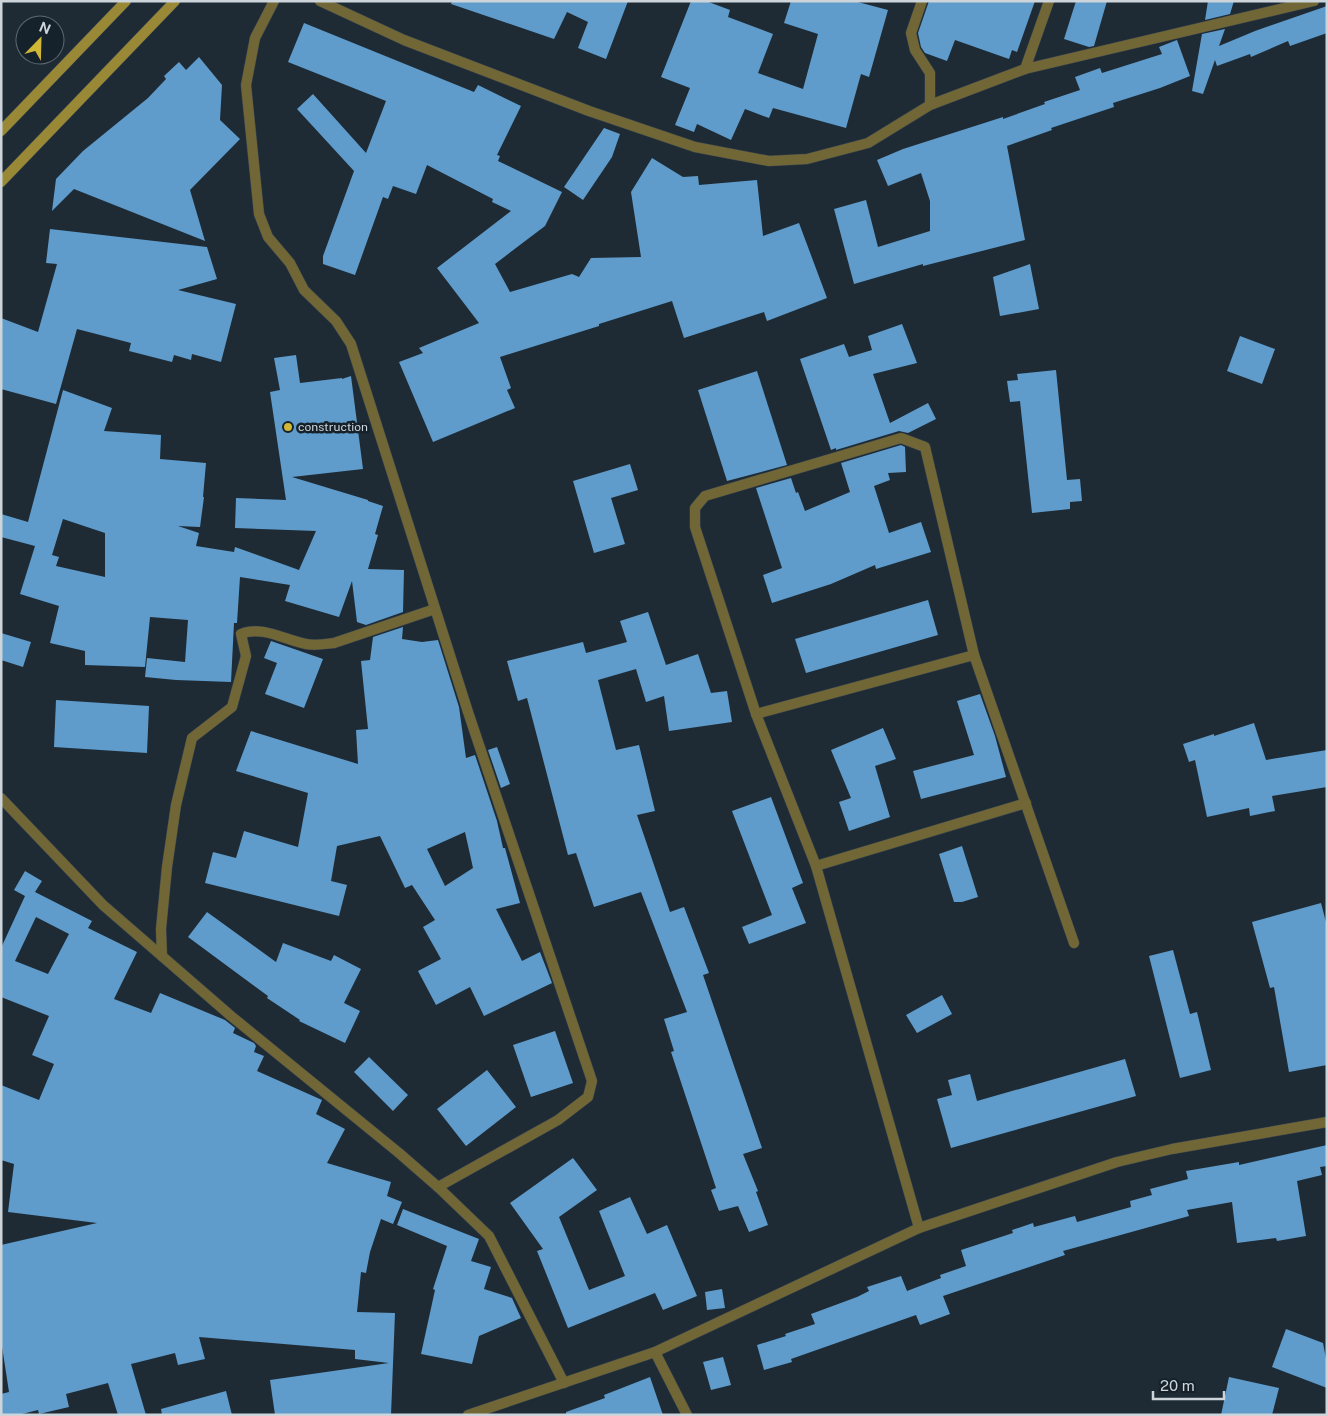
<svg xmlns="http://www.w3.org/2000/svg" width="1328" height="1416" viewBox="0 0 1328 1416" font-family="'Public Sans',sans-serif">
  <rect width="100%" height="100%" fill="#1e2b35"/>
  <g fill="#5f9ccb" fill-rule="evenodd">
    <path d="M 452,1 L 628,1 L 606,59 L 578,48 L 588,22 L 567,12 L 554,39 L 451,4 Z"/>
    <path d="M 691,1 L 706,1 L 730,10 L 728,17 L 773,34 L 758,73 L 803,89 L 818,34 L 784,23 L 791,1 L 854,1 L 888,10 L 869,77 L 861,74 L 846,128 L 773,108 L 769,118 L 745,109 L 731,140 L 697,124 L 694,132 L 675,125 L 690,88 L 661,77 Z"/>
    <path d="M 929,1 L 1035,1 L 1017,52 L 1012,50 L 1009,59 L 955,40 L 947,61 L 925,53 L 921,47 L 918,33 Z"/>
    <path d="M 1076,1 L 1107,1 L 1094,46 L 1089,47 L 1064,39 Z"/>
    <path d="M 1208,1 L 1234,1 L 1230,14 L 1205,20 Z"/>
    <path d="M 1327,6 L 1327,33 L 1290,46 L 1288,41 L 1251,57 L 1250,54 L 1217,66 L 1215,60 L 1203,94 L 1192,91 L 1202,34 L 1225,29 L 1219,46 L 1255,31 Z"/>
    <path d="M 304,23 L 474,92 L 478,85 L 521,106 L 497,155 L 500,156 L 498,161 L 562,192 L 545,226 L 495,264 L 510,292 L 572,274 L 579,277 L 591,258 L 641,257 L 631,192 L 652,158 L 683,177 L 698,176 L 699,185 L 757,180 L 763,236 L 799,223 L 827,298 L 767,321 L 764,312 L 684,338 L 672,301 L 599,324 L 599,326 L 500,357 L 511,388 L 507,390 L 515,408 L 433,442 L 399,362 L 423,353 L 419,348 L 479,323 L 437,268 L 511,211 L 492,202 L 493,199 L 427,165 L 416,194 L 393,186 L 388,199 L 383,197 L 355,275 L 323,264 L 323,256 L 354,171 L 297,109 L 313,94 L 366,153 L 386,101 L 288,62 Z"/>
    <path d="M 1177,40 L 1190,76 L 1160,88 L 1113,103 L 1114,107 L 1051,128 L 1052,130 L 1007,146 L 1025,240 L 923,266 L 923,264 L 854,284 L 834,209 L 866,200 L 878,247 L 930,231 L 930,201 L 921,173 L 888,186 L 877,160 L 903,149 L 1003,117 L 1003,119 L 1045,104 L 1044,102 L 1080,90 L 1075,77 L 1100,68 L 1102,73 L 1162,54 L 1159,47 Z"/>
    <path d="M 199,57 L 222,85 L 220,120 L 240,139 L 190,190 L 205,241 L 74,189 L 52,211 L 56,179 L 83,151 L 148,98 L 166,79 L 164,76 L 179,62 L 186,70 Z"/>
    <path d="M 604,128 L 620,134 L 612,157 L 583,200 L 564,187 Z"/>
    <path d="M 50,229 L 207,247 L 217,279 L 178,290 L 236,304 L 221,362 L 192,354 L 191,360 L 174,355 L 172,362 L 129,351 L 131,343 L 77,329 L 56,404 L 1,389 L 1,318 L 38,332 L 57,264 L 46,263 Z"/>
    <path d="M 1030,264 L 1039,309 L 1000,316 L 993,277 Z"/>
    <path d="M 902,324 L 917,363 L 873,374 L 890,423 L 928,403 L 936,419 L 908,433 L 899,431 L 836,450 L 836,448 L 831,450 L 800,359 L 844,344 L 849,357 L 872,350 L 868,336 Z"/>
    <path d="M 1240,336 L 1275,349 L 1262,384 L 1227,371 Z"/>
    <path d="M 296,355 L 300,383 L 342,378 L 342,379 L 351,376 L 363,469 L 292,477 L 368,500 L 368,501 L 383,506 L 375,534 L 378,535 L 368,569 L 404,570 L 403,612 L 366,625 L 357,622 L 352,581 L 339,617 L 285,601 L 290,585 L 240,577 L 237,623 L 234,623 L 231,682 L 176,680 L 145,677 L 147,658 L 185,662 L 188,620 L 150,617 L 145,667 L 85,665 L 85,651 L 50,643 L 59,606 L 20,594 L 35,546 L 1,537 L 1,514 L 28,522 L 63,390 L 112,408 L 104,431 L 161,435 L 160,459 L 206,463 L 203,497 L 204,497 L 200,527 L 178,526 L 199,533 L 196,546 L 234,552 L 235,547 L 299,570 L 316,531 L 235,528 L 236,498 L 286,500 L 270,392 L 280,390 L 274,358 ZM 63,519 L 105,533 L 105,577 L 56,566 L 59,557 L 52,555 Z"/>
    <path d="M 1056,370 L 1067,480 L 1080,479 L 1082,501 L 1070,502 L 1070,509 L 1032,513 L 1020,401 L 1010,402 L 1007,381 L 1018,380 L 1017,374 Z"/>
    <path d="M 757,371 L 787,465 L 727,481 L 698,390 Z"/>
    <path d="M 901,445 L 905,447 L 906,472 L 888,473 L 890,480 L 874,486 L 889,533 L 921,522 L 931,552 L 876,569 L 875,565 L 831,584 L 772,603 L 763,575 L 782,568 L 756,488 L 791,478 L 796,493 L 798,492 L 805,511 L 850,492 L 841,463 Z"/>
    <path d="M 630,464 L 638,490 L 611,498 L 625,544 L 594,553 L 573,481 Z"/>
    <path d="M 928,600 L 938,635 L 806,673 L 795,639 Z"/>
    <path d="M 648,612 L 666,665 L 698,654 L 711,693 L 727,691 L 732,722 L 669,731 L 664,696 L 646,702 L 636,669 L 598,680 L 616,750 L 639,745 L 655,811 L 637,815 L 670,912 L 684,907 L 709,973 L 703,975 L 762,1148 L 743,1154 L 758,1191 L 756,1192 L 768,1225 L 749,1232 L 738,1206 L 719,1211 L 711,1190 L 716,1188 L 671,1052 L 674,1051 L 664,1019 L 687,1012 L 641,892 L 594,907 L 576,853 L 568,855 L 527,698 L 518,701 L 507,661 L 583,642 L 586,653 L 627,642 L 620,621 Z"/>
    <path d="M 403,627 L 402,639 L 422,642 L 438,640 L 459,707 L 466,758 L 475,755 L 497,821 L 503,848 L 505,848 L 520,903 L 496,909 L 522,961 L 540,952 L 552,983 L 484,1016 L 470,987 L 436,1005 L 418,971 L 441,959 L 423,927 L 435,920 L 412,885 L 405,888 L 380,836 L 337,846 L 331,881 L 347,885 L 339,916 L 205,883 L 213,852 L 236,858 L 244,831 L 298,847 L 308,793 L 236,771 L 251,731 L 358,764 L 356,730 L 368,729 L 361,661 L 370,660 L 373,637 ZM 465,832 L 473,868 L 445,886 L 427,849 Z"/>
    <path d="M 1,633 L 31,642 L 23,667 L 1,660 Z"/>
    <path d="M 271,641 L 323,659 L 304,708 L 265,694 L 277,663 L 264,658 Z"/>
    <path d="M 980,694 L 995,736 L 1006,777 L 921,799 L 913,771 L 974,755 L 957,701 Z"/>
    <path d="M 56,700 L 149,706 L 147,753 L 54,747 Z"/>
    <path d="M 1254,723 L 1266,760 L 1327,750 L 1327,787 L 1272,796 L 1275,811 L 1250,816 L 1249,808 L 1207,817 L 1195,760 L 1189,762 L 1183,744 L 1214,734 L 1214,736 Z"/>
    <path d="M 883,728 L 896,759 L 875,766 L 890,817 L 849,831 L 839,802 L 851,798 L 831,750 Z"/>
    <path d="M 497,747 L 510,784 L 501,788 L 488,750 Z"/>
    <path d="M 771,797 L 803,883 L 792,888 L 806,923 L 749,944 L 742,927 L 772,915 L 732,811 Z"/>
    <path d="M 962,846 L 978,897 L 962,902 L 954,902 L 939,854 Z"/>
    <path d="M 25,871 L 42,881 L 35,892 L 92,921 L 88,928 L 137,952 L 114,999 L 151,1013 L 160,993 L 225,1020 L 235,1028 L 233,1033 L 254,1043 L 256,1046 L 254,1052 L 264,1056 L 257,1071 L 322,1100 L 316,1114 L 345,1129 L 327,1163 L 391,1182 L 387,1196 L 402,1202 L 393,1224 L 381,1219 L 370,1252 L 366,1273 L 361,1272 L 357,1312 L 395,1313 L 391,1415 L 275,1415 L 270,1380 L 389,1363 L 355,1359 L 355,1350 L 199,1337 L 205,1359 L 178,1365 L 175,1353 L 131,1364 L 146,1415 L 118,1415 L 108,1383 L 66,1394 L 69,1407 L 39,1414 L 38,1410 L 18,1415 L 1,1415 L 1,1394 L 9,1392 L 1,1340 L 1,1245 L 97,1223 L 8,1212 L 14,1164 L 1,1160 L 1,1085 L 39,1100 L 54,1064 L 32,1055 L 49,1016 L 1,997 L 1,948 L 25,896 L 14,890 ZM 36,917 L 69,934 L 48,974 L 15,961 Z"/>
    <path d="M 1321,903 L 1327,926 L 1327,1065 L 1289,1072 L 1274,987 L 1270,988 L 1252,922 Z"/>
    <path d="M 207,912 L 276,962 L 283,943 L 331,961 L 334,955 L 361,969 L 344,1003 L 360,1011 L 345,1043 L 299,1021 L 300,1020 L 267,998 L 268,996 L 188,937 Z"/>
    <path d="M 1173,950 L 1190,1014 L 1197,1012 L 1211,1070 L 1180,1078 L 1149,956 Z"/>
    <path d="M 942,995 L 952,1014 L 917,1033 L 906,1015 Z"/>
    <path d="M 555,1031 L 573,1083 L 531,1097 L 513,1045 Z"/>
    <path d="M 369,1057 L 408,1095 L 393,1111 L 354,1072 Z"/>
    <path d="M 1125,1059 L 1136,1096 L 951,1148 L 937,1099 L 952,1095 L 948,1080 L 970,1074 L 977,1101 Z"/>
    <path d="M 487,1070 L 516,1107 L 466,1146 L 437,1109 Z"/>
    <path d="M 1327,1145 L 1327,1166 L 1320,1167 L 1322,1175 L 1297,1181 L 1306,1236 L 1277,1241 L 1276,1238 L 1237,1243 L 1232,1202 L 1187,1210 L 1189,1216 L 1063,1251 L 1065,1255 L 943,1296 L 950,1314 L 920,1325 L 916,1315 L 791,1359 L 792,1362 L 764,1370 L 757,1345 L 786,1336 L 785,1334 L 815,1324 L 811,1314 L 857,1297 L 869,1291 L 867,1287 L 901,1276 L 907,1291 L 941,1278 L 940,1275 L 966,1266 L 961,1250 L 1013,1233 L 1012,1230 L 1033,1223 L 1034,1227 L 1075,1216 L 1077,1222 L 1131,1207 L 1130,1201 L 1152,1195 L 1150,1189 L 1188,1179 L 1186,1171 L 1239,1162 L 1239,1165 Z"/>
    <path d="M 573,1158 L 597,1190 L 559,1217 L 589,1290 L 625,1276 L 599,1211 L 630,1197 L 647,1234 L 667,1225 L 697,1296 L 663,1310 L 655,1293 L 568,1328 L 537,1251 L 543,1249 L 510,1203 Z"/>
    <path d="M 403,1209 L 479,1239 L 471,1261 L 491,1267 L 484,1289 L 512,1298 L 521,1318 L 479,1336 L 472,1364 L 421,1354 L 435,1290 L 433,1289 L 447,1246 L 397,1225 Z"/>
    <path d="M 722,1289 L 725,1308 L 707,1310 L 705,1292 Z"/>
    <path d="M 1286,1329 L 1323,1343 L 1327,1364 L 1327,1388 L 1272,1367 Z"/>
    <path d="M 723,1357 L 731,1385 L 711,1390 L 703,1362 Z"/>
    <path d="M 650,1377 L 663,1415 L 566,1415 L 566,1412 L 605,1398 L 604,1395 Z"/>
    <path d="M 1229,1377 L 1279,1388 L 1272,1415 L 1221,1415 Z"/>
    <path d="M 226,1391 L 232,1415 L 162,1415 L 161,1409 Z"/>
  </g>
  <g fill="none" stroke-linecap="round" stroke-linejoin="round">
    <g stroke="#3a4650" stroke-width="11">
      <g id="street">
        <path d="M 274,1 L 255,38 L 246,85 L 259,214 L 268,237 L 290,263 L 304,290 L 336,321 L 351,344 L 468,712 L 592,1081 L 588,1097 L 558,1120 L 438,1187"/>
        <path d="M 320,1 L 404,40 L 589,111 L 695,147 L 769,161 L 807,159 L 868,143 L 930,105 L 1025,69 L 1314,1"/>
        <path d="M 922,1 L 911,33 L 915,50 L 930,73 L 930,105"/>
        <path d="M 1025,69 L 1049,1"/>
        <path d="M 756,714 L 974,655"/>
        <path d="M 1,798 L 103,905 L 231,1016 L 399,1153 L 438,1187 L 489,1236 L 564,1383"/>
        <path d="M 816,866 L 1026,803"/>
        <path d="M 162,956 L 161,929 L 167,867 L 176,805 L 192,738 L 232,707 L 246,656 L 241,634 C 262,625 285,640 306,644 C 316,646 325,644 334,643 L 435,609"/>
        <path d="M 919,1228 L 816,866 L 756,714 L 695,527 L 695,508 L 705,496 L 901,438 L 925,447 L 974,655 L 1074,943"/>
        <path d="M 655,1352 L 687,1415"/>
        <path d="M 468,1415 L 655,1352 L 919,1228 L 1117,1162 L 1172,1149 L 1327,1122"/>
      </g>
    </g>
    <g stroke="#3a4650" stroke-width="11">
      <g id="secondary">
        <path d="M 1,131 L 126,1"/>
        <path d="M 1,182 L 175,1"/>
      </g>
    </g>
    <use href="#street" stroke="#716635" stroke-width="10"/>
    <use href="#secondary" stroke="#998835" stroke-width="10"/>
  </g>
  <circle fill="#d1b736" stroke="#15212b" stroke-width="2" cx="288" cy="427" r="5"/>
  <g text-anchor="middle" stroke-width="5" stroke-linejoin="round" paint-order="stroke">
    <g font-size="12" fill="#cdd5db" stroke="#15212b" text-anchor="start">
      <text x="298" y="431">construction</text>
    </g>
  </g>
  <rect width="1328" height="1416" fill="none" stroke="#cdd5db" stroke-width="5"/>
  <g transform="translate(40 40) rotate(23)"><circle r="24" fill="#15212b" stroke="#5f6971"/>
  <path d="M0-4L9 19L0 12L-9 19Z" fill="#d1b736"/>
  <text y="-8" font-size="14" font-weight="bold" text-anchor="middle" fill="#cdd5db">N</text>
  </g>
  <path d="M1153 1391v8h71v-8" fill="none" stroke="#cdd5db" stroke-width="2.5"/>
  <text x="1160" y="1391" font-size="15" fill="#cdd5db" stroke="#15212b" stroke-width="4" paint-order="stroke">20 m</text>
</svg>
